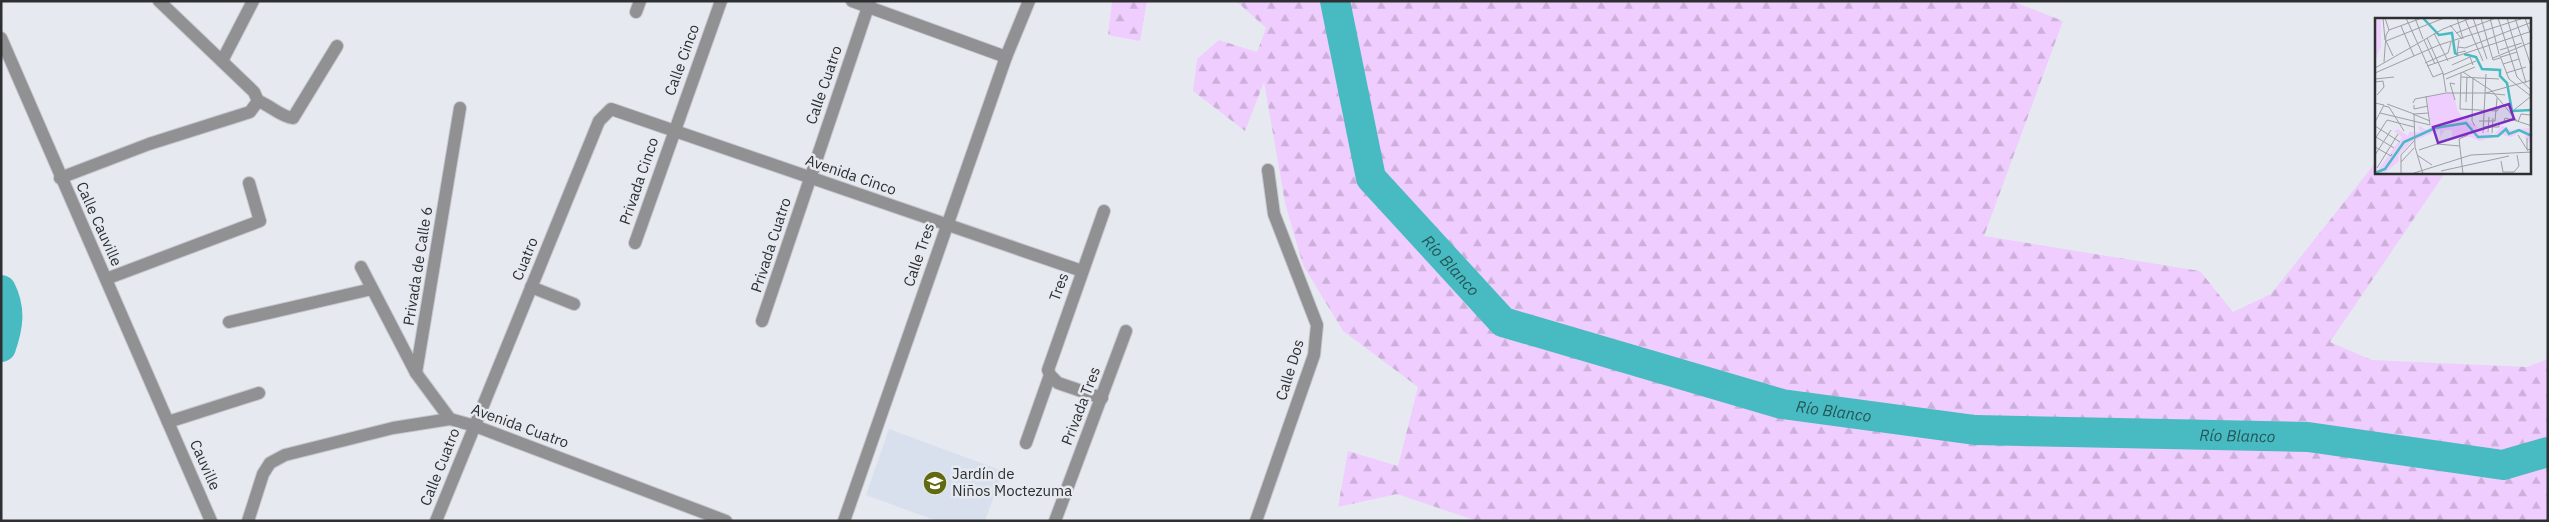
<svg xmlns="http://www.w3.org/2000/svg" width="2549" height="522" viewBox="0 0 2549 522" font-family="'IBM Plex Sans',sans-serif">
  <defs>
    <pattern id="forest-firs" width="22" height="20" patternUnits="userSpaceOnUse" patternTransform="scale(1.25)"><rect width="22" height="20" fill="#efcdfe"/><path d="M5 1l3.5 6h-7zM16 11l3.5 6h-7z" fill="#cdb0da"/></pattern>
  </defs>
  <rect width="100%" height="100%" fill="#e6eaf0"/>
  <path fill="#d7e0ec" d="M 889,429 L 1003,471 L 985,521 L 937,521 L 866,495 Z"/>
  <g fill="url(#forest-firs)">
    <path d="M 1112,1 L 1147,1 L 1140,41 L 1108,35 Z"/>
    <path d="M 1236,1 L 2012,1 L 2063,21 L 1984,236 L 2200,271 L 2233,312 L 2271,294 L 2376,162 L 2376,172 L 2445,173 L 2330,342 L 2372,360 L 2527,367 L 2548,359 L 2548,521 L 1477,521 L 1397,494 L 1338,507 L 1348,451 L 1398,466 L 1418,387 L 1343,331 L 1303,265 L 1285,203 L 1264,82 L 1245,131 L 1193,91 L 1197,59 L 1219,40 L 1257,52 L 1266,28 Z"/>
  </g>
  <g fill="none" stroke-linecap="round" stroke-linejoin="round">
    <g stroke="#48bac1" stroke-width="30">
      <path id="s1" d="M 1335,1 L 1371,178 L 1503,322 L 1782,404 L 1975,430 L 2308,437 L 2503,465 L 2548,452"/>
      <path d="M 1,290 C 11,310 8,327 1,347"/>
    </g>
    <g stroke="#c5c8ce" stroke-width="14">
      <g id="minor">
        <path d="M 159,1 L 254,92 L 258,101"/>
        <path d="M 852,1 L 1006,57"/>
        <path d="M 636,12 L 640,1"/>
        <path d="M 1,38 L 211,521"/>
        <path d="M 222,61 L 253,1"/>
        <path d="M 258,101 C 270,105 281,117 293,118 L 337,46"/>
        <path d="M 60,178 L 149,144 L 250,112 L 258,101"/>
        <path d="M 635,243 L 721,1"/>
        <path d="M 361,267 L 416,373 L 450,419"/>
        <path d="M 106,279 L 260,221 L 249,183"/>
        <path d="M 531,287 L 574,304"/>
        <path d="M 762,321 L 870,1"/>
        <path d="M 229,322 L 372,289"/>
        <path d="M 416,373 L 460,108"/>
        <path d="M 1050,375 L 1058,383 L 1102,398"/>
        <path d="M 168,422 L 259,393"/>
        <path d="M 1026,443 L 1050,375 L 1048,370 L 1104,211"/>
        <path d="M 248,521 L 263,474 L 270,463 L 285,455 L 393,428 L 450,419 L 475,426 L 726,521"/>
        <path d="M 436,521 L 599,121 L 611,109 L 1082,271"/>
        <path d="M 844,521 L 1006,57 L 1029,1"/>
        <path d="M 1055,521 L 1126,331"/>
        <path d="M 1256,521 L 1314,355 L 1317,325 L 1274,214 L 1268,170"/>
      </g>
    </g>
    <use href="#minor" stroke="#919193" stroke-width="12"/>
  </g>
  <defs>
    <g id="school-disc" transform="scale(1.25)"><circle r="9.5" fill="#626a0f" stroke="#e6eaf0"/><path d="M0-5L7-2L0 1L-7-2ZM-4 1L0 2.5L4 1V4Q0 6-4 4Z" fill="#fff"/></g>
  </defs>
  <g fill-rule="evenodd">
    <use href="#school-disc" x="935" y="483"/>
  </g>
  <g text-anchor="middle" stroke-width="5" stroke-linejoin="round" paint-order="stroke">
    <g font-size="15" fill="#2d2f31" stroke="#e6eaf0">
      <text transform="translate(682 60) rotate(-70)" y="5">Calle Cinco</text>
      <text transform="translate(824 85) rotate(-71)" y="5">Calle Cuatro</text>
      <text transform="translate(851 175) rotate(19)" y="5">Avenida Cinco</text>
      <text transform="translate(639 181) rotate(-71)" y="5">Privada Cinco</text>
      <text transform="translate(99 224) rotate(66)" y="5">Calle Cauville</text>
      <text transform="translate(771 245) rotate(-72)" y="5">Privada Cuatro</text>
      <text transform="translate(919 255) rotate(-71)" y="5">Calle Tres</text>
      <text transform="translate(525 259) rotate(-68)" y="5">Cuatro</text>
      <text transform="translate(418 266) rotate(-81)" y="5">Privada de Calle 6</text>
      <text transform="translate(1059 287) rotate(-70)" y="5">Tres</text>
      <text transform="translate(1290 370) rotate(-73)" y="5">Calle Dos</text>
      <text transform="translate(1081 406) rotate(-69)" y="5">Privada Tres</text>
      <text transform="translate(520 426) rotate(20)" y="5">Avenida Cuatro</text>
      <text transform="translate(205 465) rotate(66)" y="5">Cauville</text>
      <text transform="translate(440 467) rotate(-68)" y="5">Calle Cuatro</text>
    </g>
    <g font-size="15" fill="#2d2f31" stroke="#e6eaf0" text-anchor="start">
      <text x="952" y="479">Jardín de<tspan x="952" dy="17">Niños Moctezuma</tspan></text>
    </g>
    <g font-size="16" font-style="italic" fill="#255659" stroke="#e6eaf0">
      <text dy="6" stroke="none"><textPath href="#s1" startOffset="299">Río Blanco</textPath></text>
      <text dy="6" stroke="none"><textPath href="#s1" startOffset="719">Río Blanco</textPath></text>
      <text dy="6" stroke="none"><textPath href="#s1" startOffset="1124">Río Blanco</textPath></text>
    </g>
  </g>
  <g transform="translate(2375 18)">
    <rect width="156" height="156" fill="#e6eaf0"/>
    <path d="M 78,74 L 83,93 L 87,99 L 95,98 L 93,103 L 103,109 L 101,112 L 106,110 L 119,117 L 127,107 L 135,112 L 154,110 L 156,126 L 150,119 L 151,114 L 147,113 L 136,119 L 127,117 L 105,123 L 95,119 L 77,119 L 77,112 L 70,112 L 65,119 L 65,112 L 36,124 L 24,137 L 24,143 L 9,156 L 0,156 L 27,119 L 19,113 L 23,111 L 33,118 L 34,114 L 45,114 L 43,107 L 52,112 L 56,108 L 52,79 Z" fill="#efcdfe"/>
    <path d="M 0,0 L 6,2 L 6,28 L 0,43 Z" fill="#efcdfe"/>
    <path fill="none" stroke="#48bac1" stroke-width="2.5" d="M 48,0 L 64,17 L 77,15 L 80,35 L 83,37M 89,36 L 101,39 L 107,51 L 125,52 L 125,58 L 132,65 L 137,93 L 157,92M 0,155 L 10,151 L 29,124 L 60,110 L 91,105 L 103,119 L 123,118 L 131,111 L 134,116 L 144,112 L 157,118"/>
    <path fill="none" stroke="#9c9fa4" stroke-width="1" d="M 8,0 L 10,22M 31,0 L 58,59 L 68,55M 40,0 L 48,21M 82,0 L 88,21M 98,0 L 112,41M 106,0 L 118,42 L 125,40M 115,0 L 124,36M 123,0 L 142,59 L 157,73M 132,0 L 151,65M 140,0 L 157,51M 150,0 L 157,20M 90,1 L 108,43M 75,7 L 87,21M 26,8 L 39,38M 14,12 L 47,0M 59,15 L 73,43M 81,15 L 121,0M 52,20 L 68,55 L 71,74M 49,22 L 60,46M 84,22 L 82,35 L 91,33M 11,23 L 69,0M 11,23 L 18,38M 83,29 L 90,30 L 157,4M 125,32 L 147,25M 125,38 L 134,61 L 157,79M 126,39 L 142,34M 118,40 L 157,24M 9,44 L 11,17 L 14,12 L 10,0M 50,45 L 73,35 L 76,24M 128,46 L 144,41M 77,47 L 95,39 L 98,47M 52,48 L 157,13M 0,50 L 68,11 L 96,0M 88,54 L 117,73 L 142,103 L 157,108M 0,55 L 64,27 L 149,0M 86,55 L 85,91 L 122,93 L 127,87M 131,55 L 151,49M 68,57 L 101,43M 86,59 L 124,61M 98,60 L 97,103 L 100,108M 0,61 L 19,59M 71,61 L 100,49M 0,64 L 8,63 L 9,69 L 2,77M 71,75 L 111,75 L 157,62M 111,75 L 130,77M 80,82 L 75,65 L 80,66M 91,84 L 92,59M 0,85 L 9,87 L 0,104M 38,85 L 40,81 L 71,75M 12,86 L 39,96 L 54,95M 39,87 L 39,91 L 53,88M 9,88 L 14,89 L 29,113M 139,92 L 155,79M 5,95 L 55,107 L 51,78M 38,96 L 55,103M 39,96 L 40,129 L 48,156M 104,103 L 120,103 L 122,80M 129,103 L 130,100 L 142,103M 143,104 L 146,96 L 155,97M 0,108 L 25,124M 109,109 L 124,109 L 124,106M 113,114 L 114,99M 108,115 L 111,56M 117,115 L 118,100M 143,117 L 153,133M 1,119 L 19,130M 152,120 L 152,131 L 156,132M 0,121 L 12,102 L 39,109M 0,129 L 16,138 L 17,136M 44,132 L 62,126 L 85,128M 0,137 L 16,112M 42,137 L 57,147M 126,143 L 128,154 L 139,154 L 144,148 L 142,137M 26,144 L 26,137 L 39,123M 2,150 L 23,116M 66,153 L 134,138M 26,156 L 26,144 L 39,130M 36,156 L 96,137 L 157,134M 88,156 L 84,121 L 93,117"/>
    <path fill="#7b2cbf" fill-opacity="0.15" stroke="#7b2cbf" stroke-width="2.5" d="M 134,86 L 139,101 L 63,125 L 58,109 Z"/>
    <rect width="156" height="156" fill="none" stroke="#2d2f31" stroke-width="2.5"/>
  </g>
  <rect width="2549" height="522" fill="none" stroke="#2d2f31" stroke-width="5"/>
</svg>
